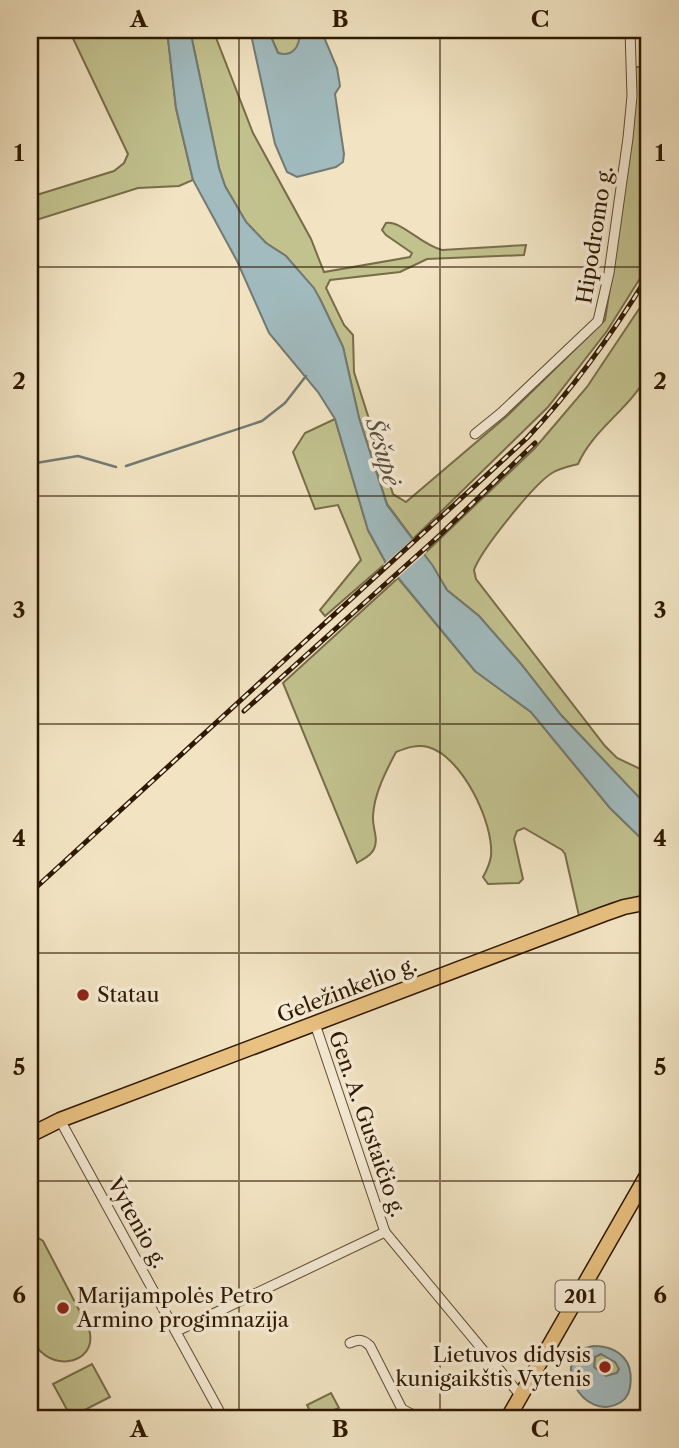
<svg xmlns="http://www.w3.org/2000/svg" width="679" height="1448" viewBox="0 0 679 1448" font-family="'Libre Caslon Text',serif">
  <rect width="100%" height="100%" fill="#f2e4c3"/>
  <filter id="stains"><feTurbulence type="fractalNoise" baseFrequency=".00286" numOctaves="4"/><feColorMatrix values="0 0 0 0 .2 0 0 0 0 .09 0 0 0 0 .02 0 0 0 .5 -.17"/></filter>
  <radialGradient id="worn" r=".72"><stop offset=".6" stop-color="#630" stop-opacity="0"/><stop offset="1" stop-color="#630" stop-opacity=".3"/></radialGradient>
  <g fill="#c2c28f" stroke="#786d48" stroke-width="2">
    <path d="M 69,30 L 167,30 L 176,108 L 193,180 L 179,186 L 138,188 L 30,222 L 30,197 L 114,171 L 124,163 L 128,154 Z"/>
    <path d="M 190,30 L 213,30 L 253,133 L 311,239 L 324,272 L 410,257 L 412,253 L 386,235 L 382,230 L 386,223 C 401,220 421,245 442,250 L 526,245 L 524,255 L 427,259 L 400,272 L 330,280 L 326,288 L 344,325 L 353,335 L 354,372 L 393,494 L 406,502 L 507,416 L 605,320 L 618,237 L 633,67 L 649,67 L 649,264 L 607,331 L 548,407 L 413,539 L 387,504 L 359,418 L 343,347 L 320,299 L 286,256 L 266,243 L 246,222 L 225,186 L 219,168 Z"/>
    <path d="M 268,30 L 296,30 C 302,37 299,45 294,52 L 285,55 L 278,53 Z"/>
    <path d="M 649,294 C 649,309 653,364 648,374 C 631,408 593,429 578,464 C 570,466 559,468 552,473 C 534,484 481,550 474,570 L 476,579 L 605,746 L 617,758 L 649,773 L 649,808 L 561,715 L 521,664 L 479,616 L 447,590 L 424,554 L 535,448 L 587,387 Z"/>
    <path d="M 335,419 L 368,530 L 386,563 L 325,616 L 320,610 L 361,560 L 338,505 L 315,509 L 293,452 L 305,433 Z"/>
    <path d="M 398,578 L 475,671 L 531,712 L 610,808 L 649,846 L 649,896 L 612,903 L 579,916 L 565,854 L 562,850 L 524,828 L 517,831 L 514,839 L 523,879 L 519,883 L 488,884 L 483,877 C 487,870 490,863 491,856 C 494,823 462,756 428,747 C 417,744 406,748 396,752 C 386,771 374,794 373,816 C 372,828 379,838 374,849 C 371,856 363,859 357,863 L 283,683 Z"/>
    <path d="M 30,1233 L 43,1241 L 89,1329 C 100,1368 40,1375 30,1332 C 28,1323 30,1313 30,1304 C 30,1280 29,1257 30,1233 Z"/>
    <path d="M 598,1354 C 607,1354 616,1360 619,1369 L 617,1373 L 606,1376 L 594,1367 L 595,1357 Z"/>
    <path d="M 92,1364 L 110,1397 L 71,1417 L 53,1384 Z"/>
    <path d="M 331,1393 L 339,1408 L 313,1418 L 307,1405 Z"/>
  </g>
  <g fill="#a1bbbf" stroke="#737a73" stroke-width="2" fill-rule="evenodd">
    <path d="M 167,30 L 190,30 L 219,168 L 225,186 L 246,222 L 266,243 L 286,256 L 314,288 L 320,299 L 343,347 L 359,418 L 387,505 L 433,566 L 447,590 L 479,616 L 521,664 L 561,715 L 649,808 L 649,846 L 610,808 L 531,712 L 475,671 L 386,563 L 368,530 L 335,419 L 318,392 L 269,333 L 237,261 L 193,180 L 176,108 Z"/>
    <path d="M 250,30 L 268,30 L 278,53 C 292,57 299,48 300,34 L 296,30 L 321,30 L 337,68 L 340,86 L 335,94 L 344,154 L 343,162 L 336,167 L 297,177 L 287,172 L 275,144 Z"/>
    <path d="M 594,1346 C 605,1346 616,1349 624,1358 C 633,1368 634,1394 621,1402 C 582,1426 546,1353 594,1346 ZM 601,1354 L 615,1362 L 619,1369 L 617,1373 L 606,1376 L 594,1367 L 595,1357 Z"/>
  </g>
  <path fill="#f2e4c3" d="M 415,537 L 427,552 L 395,580 L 383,565 Z"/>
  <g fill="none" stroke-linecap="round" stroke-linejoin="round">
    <g stroke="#737a73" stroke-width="2.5">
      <path d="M 30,464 L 78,456 L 116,467"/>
      <path d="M 126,466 L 262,421 L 285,403 L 306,376"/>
    </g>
    <g stroke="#5f4b31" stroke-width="11">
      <g id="minor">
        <path d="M 475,434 L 501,413 L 598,321 L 609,273 L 628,138 L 632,96 L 630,30"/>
        <path d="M 315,1024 L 385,1232 L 521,1396"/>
        <path d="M 60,1120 L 223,1418"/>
        <path d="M 177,1331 L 385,1232"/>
        <path d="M 350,1343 C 359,1339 363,1339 370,1346 L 402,1409 L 419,1418"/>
      </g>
    </g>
    <g stroke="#2e1800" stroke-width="17">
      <g id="primary">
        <path d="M 30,1135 L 60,1120 L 604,914 L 624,907 L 649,902"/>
        <path d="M 508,1418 L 649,1172"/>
      </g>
    </g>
    <use href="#minor" stroke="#f7edd8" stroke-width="9"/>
    <use href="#primary" stroke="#e9c282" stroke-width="14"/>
    <g stroke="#2e1800" stroke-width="5">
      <g id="rail">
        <path d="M 244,711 L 441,534 L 535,443"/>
        <path d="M 30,893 L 527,438 C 574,388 613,333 649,274"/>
      </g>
    </g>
    <use href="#rail" stroke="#f7edd8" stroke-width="2.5" stroke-dasharray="8" stroke-linecap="butt"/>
  </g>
  <path fill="none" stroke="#2e1800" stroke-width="2" stroke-opacity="0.55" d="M 239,30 L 239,1418M 440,30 L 440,1418M 30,267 L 649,267M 30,496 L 649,496M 30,724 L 649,724M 30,953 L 649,953M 30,1181 L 649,1181"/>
  <g fill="#8f2418" stroke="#f7edd8" stroke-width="2.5">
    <circle cx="83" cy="995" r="7"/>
    <circle cx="63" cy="1308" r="7"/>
    <circle cx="605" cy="1367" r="7"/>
  </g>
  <g text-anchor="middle" stroke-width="7" stroke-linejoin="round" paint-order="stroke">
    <rect fill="#f7edd8" stroke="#6a5841" stroke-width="2" x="555.5" y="1280.5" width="49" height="31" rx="5"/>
    <g font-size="19" font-weight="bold" fill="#2e1800">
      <text x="580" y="1303">201</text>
    </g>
    <g font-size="21" fill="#2e1800" stroke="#f7edd8">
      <text transform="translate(595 235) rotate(-81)" y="7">Hipodromo g.</text>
      <text transform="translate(347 990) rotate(-21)" y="7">Geležinkelio g.</text>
      <text transform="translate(367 1124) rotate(71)" y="7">Gen. A. Gustaičio g.</text>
      <text transform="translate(137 1223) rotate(61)" y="7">Vytenio g.</text>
    </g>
    <g font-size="21" fill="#2e1800" stroke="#f7edd8" text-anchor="start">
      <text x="97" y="1002">Statau</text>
      <text x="77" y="1303">Marijampolės Petro<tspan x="77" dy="24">Armino progimnazija</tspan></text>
      <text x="591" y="1362" text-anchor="end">Lietuvos didysis<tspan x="591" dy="24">kunigaikštis Vytenis</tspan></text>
    </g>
    <g font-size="23" font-style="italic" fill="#565143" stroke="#f7edd8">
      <text transform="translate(383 452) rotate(74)" y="8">Šešupė</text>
    </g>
  </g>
  <rect width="679" height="1448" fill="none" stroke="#f2e4c3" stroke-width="77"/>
  <rect x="38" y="38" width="602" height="1372" fill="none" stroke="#2e1800" stroke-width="2.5"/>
  <g font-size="23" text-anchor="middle" font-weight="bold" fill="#2e1800">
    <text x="139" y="27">A</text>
    <text x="340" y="27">B</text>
    <text x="540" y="27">C</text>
    <text x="19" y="161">1</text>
    <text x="660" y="161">1</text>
    <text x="19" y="389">2</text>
    <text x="660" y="389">2</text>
    <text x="19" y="618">3</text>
    <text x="660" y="618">3</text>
    <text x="19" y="846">4</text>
    <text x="660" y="846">4</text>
    <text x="19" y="1075">5</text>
    <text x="660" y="1075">5</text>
    <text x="19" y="1303">6</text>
    <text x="660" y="1303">6</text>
    <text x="139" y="1437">A</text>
    <text x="340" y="1437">B</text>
    <text x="540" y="1437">C</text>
  </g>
  <rect width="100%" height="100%" filter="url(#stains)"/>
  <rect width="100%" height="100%" fill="url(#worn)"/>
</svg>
